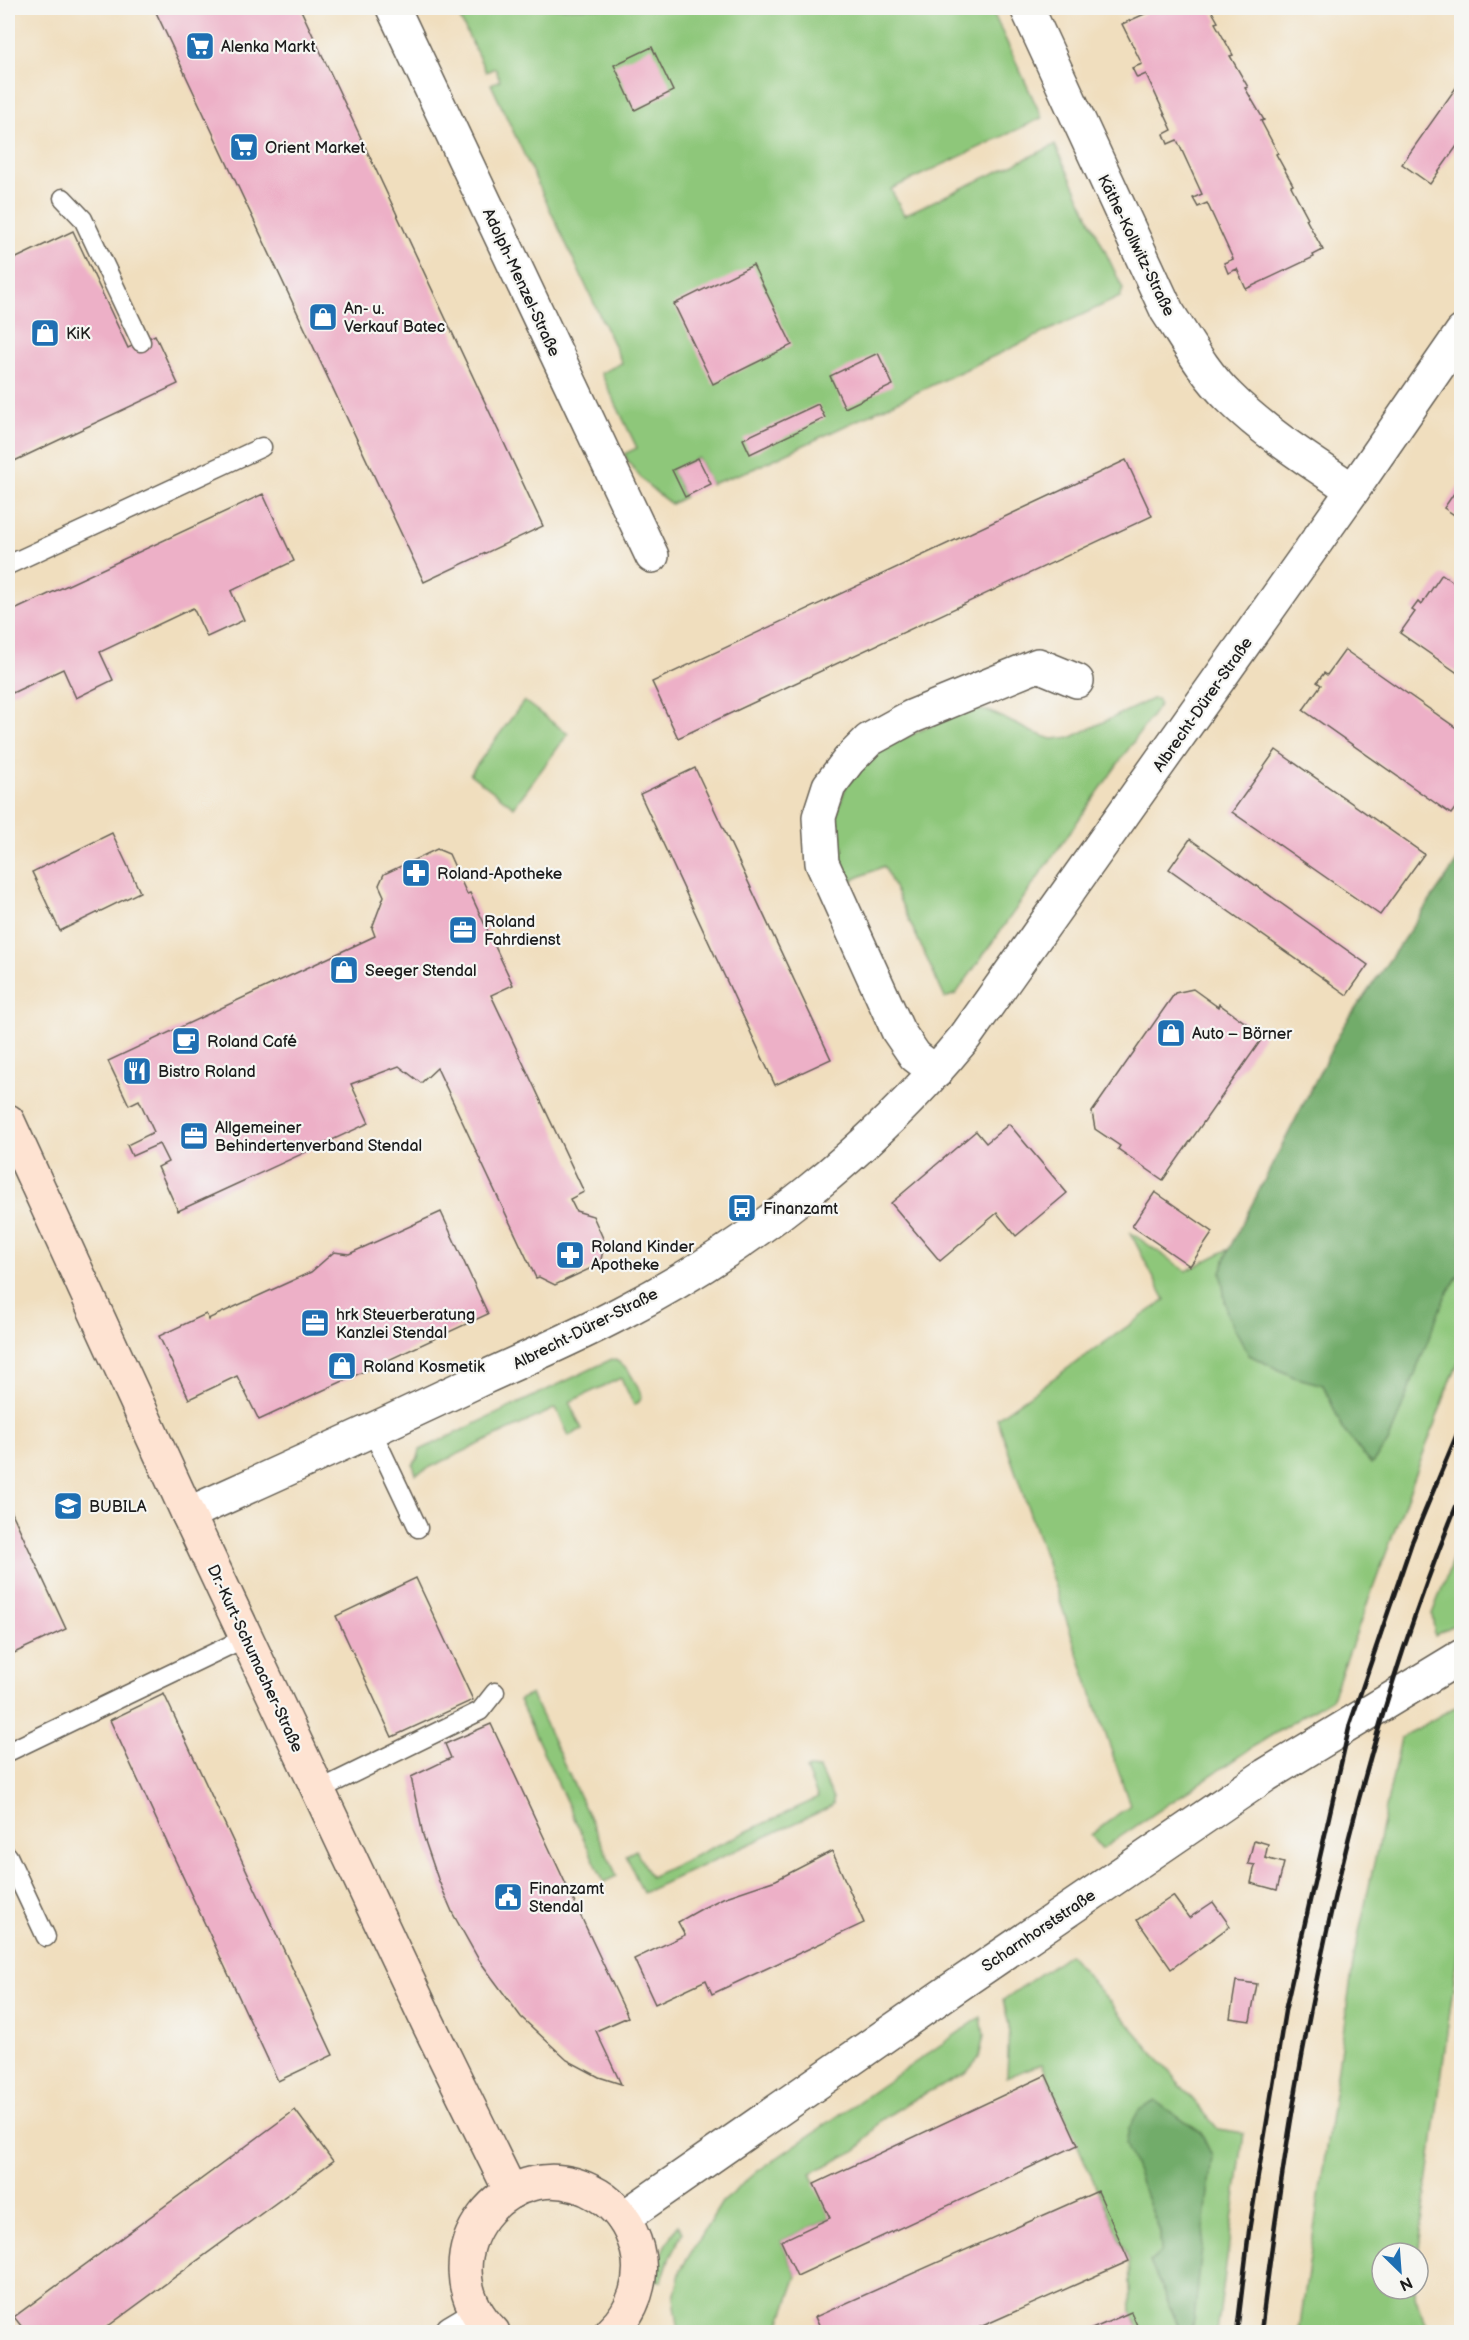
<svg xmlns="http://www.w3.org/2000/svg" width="1469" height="2340" viewBox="0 0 1469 2340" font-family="'Balsamiq Sans',sans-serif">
  <rect width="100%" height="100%" fill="#f6f6f2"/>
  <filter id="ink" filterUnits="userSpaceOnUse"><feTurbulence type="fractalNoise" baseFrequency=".0167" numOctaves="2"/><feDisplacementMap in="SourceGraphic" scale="12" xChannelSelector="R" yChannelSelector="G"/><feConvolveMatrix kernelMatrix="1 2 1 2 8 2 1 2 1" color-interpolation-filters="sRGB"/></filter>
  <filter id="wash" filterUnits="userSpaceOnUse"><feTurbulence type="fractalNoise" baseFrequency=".008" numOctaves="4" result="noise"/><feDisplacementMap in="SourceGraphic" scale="24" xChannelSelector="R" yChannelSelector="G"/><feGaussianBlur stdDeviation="1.35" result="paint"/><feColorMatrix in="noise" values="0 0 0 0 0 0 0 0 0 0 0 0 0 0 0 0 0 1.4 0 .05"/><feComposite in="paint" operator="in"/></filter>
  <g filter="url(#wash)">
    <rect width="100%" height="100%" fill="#f0debe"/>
    <g fill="#8ec77a" stroke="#55724b" stroke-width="1.5">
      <path d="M 455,8 L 991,8 L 1042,118 L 891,189 L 904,215 L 1055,145 L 1123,289 L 1120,297 L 753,469 L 711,484 L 698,458 L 672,470 L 685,497 L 671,504 C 651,489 636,476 624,454 L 637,448 L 601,373 L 622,363 L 491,84 L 500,80 L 495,68 L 486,72 Z"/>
      <path d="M 1152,699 L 1157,699 L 1160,704 L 956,994 L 945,998 L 884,866 L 850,881 L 838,853 L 836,816 L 846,786 L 878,750 L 967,709 L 989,711 L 1032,732 L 1052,739 L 1072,737 Z"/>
      <path d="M 524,701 L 568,734 L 514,807 L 470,774 Z"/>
      <path d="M 1130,1232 L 1186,1271 L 1229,1249 L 1221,1272 L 1227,1313 L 1249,1355 L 1294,1377 L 1323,1384 L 1344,1431 L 1444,1299 L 1461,1271 L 1461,1357 L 1452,1377 L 1332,1698 L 1256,1745 L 1102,1849 L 1091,1835 L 1130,1805 L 997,1418 L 1165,1300 Z"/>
      <path d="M 612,1359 C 629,1364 634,1381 642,1396 L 639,1402 L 634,1405 L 621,1378 L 569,1402 L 582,1429 L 569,1436 L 556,1408 L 416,1474 L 413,1465 L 418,1458 L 420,1450 Z"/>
      <path d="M 1461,1538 L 1461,1617 L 1455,1624 L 1435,1636 L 1432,1614 Z"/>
      <path d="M 531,1694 L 617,1876 L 604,1882 L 519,1700 Z"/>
      <path d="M 1461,1706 L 1461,1926 L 1418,2255 L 1418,2253 L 1382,2253 L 1382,2289 L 1416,2289 C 1416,2306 1421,2319 1433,2332 L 1299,2332 L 1355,1951 L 1401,1738 L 1453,1708 Z"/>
      <path d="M 809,1768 L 819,1769 L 833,1799 L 833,1804 L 828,1808 L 643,1893 L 626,1855 L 636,1850 L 650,1877 L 818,1798 L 806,1770 Z"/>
      <path d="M 1069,1954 L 1218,2129 L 1244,2133 L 1217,2332 L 1189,2332 L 1194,2320 L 1201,2133 L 1155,2101 L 1146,2196 L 1160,2232 L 1161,2252 L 1150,2262 L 1180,2330 L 1175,2332 L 1140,2332 L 1131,2312 L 1129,2260 L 1041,2064 L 1007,2077 L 1009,2025 L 1003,2000 Z"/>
      <path d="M 981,2017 L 984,2036 L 979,2058 L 966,2073 L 914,2099 L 881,2120 L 857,2150 L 811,2173 L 830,2218 L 781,2241 L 797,2276 L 777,2332 L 679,2332 L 674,2298 L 681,2269 L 722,2202 L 758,2171 Z"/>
      <path d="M 678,2225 L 683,2232 L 669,2259 L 662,2281 L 653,2280 L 664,2249 Z"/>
    </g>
    <g fill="#72ac6a" stroke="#476443" stroke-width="1.5">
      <path d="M 1461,856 L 1461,1271 L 1444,1299 L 1388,1443 L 1371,1464 L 1344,1431 L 1323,1385 L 1294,1377 L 1249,1355 L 1227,1314 L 1221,1272 L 1229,1249 L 1343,1027 Z"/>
      <path d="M 1155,2101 L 1201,2133 L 1212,2156 L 1194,2320 L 1189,2332 L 1175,2332 L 1180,2329 L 1150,2262 L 1161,2252 L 1160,2232 L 1126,2144 L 1129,2128 L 1139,2110 Z"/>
    </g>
    <g id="blocks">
      <g fill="#edb0c7">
        <path d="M 154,8 L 300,8 L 543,526 L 424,582 Z"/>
        <path d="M 1158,8 L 1210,8 L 1218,22 L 1215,23 L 1233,55 L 1230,56 L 1248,87 L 1245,88 L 1264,120 L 1261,121 L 1278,153 L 1276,154 L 1293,185 L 1291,186 L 1308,218 L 1306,219 L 1323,250 L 1313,255 L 1314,257 L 1246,289 L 1237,269 L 1228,273 L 1224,263 L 1233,259 L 1207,203 L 1198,207 L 1193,198 L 1202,194 L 1177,140 L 1168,144 L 1164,134 L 1172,130 L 1146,74 L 1137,78 L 1132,68 L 1142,64 L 1122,24 Z"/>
        <path d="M 652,47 L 673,91 L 635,110 L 614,65 Z"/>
        <path d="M 1462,79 L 1462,139 L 1430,184 L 1402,164 Z"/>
        <path d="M 73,231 L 128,348 L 155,335 L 178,384 L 8,464 L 8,262 Z"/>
        <path d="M 753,265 L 792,345 L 713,384 L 674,304 Z"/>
        <path d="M 878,353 L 893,385 L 845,408 L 830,376 Z"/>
        <path d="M 818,404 L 825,418 L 750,454 L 743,439 Z"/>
        <path d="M 698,458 L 711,484 L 685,497 L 672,470 Z"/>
        <path d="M 1126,460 L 1152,516 L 678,738 L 652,682 Z"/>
        <path d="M 1462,476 L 1462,520 L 1444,508 L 1461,483 L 1458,481 Z"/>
        <path d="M 263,494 L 294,561 L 231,591 L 244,620 L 207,637 L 193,608 L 100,652 L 113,680 L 76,698 L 63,669 L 8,695 L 8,613 Z"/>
        <path d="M 1442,574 L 1462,588 L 1462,676 L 1400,633 L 1415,612 L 1412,610 L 1418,602 L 1421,605 Z"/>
        <path d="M 1345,650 L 1462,732 L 1462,799 L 1451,814 L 1303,710 L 1321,685 L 1317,682 L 1324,673 L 1327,675 Z"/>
        <path d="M 1276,750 L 1424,854 L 1380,915 L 1232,812 Z"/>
        <path d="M 695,768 L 831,1059 L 775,1085 L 640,794 Z"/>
        <path d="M 112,833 L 140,892 L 60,931 L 32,872 Z"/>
        <path d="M 1190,839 L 1368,965 L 1347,995 L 1169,869 Z"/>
        <path d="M 437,849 L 449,854 L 467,894 L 470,893 L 513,985 L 491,995 L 584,1192 L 570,1199 L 576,1211 L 593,1216 L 606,1245 L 604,1246 L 600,1264 L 555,1285 L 539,1277 L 536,1278 L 437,1068 L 421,1083 L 399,1066 L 351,1084 L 369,1123 L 178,1211 L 158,1167 L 168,1162 L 159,1144 L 132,1156 L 127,1145 L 154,1132 L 139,1100 L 129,1105 L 108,1061 L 375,936 L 372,928 L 384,896 L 379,885 L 384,874 Z"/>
        <path d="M 1193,989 L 1218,1007 L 1219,1004 L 1264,1036 L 1163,1180 L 1118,1149 L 1120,1146 L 1095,1129 L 1092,1112 L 1175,993 Z"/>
        <path d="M 1009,1124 L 1067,1193 L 1016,1236 L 997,1213 L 940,1261 L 891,1203 L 976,1131 L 986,1143 Z"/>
        <path d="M 1155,1192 L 1213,1232 L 1190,1266 L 1132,1226 Z"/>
        <path d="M 441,1212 L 488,1314 L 259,1420 L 237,1376 L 189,1399 L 159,1336 L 206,1314 L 209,1320 L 210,1318 L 311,1272 L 334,1252 L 349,1254 Z"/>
        <path d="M 8,1504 L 66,1629 L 12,1654 L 8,1645 Z"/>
        <path d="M 416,1578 L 473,1700 L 392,1737 L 336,1616 Z"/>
        <path d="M 164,1694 L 333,2055 L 278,2081 L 110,1720 Z"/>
        <path d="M 491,1724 L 628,2017 L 596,2031 L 621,2084 L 599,2077 L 567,2060 L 521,2017 L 479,1960 L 453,1914 L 438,1879 L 423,1835 L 411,1777 L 451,1758 L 445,1744 Z"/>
        <path d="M 1254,1840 L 1268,1844 L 1265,1858 L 1284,1863 L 1277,1890 L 1251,1883 L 1255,1865 L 1248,1864 Z"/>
        <path d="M 832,1851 L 864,1923 L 712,1994 L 706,1980 L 655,2004 L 634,1959 L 685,1935 L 678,1922 L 703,1908 L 723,1898 L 776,1880 Z"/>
        <path d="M 1173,1896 L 1189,1918 L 1213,1902 L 1230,1926 L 1171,1969 L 1137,1920 Z"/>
        <path d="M 1236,1981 L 1257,1984 L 1250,2021 L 1230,2018 Z"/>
        <path d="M 1046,2075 L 1078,2145 L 797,2276 L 781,2241 L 830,2218 L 814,2184 Z"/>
        <path d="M 295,2110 L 333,2161 L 100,2332 L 26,2332 L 14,2317 Z"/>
        <path d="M 1098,2191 L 1129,2261 L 969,2332 L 822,2332 L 815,2317 Z"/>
        <path d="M 1131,2312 L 1140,2332 L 1085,2332 Z"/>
      </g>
    </g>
  </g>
  <g filter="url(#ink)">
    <use href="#blocks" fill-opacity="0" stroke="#666055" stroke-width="1.5"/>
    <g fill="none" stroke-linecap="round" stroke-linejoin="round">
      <g stroke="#666055" stroke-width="21">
        <g id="lane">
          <path d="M 63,198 L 83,219 L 141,342"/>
          <path d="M 8,565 L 262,447"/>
          <path d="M 372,1431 L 418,1528"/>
          <path d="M 8,1752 L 247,1637"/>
          <path d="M 319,1790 L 480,1711 L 495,1692"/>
          <path d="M 8,1856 L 46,1937"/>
        </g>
      </g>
      <g stroke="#666055" stroke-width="36">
        <g id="street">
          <path d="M 393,8 L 652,556"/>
          <path d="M 1027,8 L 1167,311 C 1186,340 1204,373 1229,397 C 1265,433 1311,462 1353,490"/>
          <path d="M 936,1072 L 915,1056 L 898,1031 L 822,863 L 819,817 L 829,786 L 849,760 L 869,740 L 911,717 L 1038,665 L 1077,681"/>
          <path d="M 188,1514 C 287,1469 385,1425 483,1378 C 529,1357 576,1337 621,1313 C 753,1245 871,1151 965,1037 L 1353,490 L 1462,332"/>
          <path d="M 623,2218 L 942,1996 L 1266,1775 L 1462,1656"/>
          <path d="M 452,2332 L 479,2316"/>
        </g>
      </g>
      <g stroke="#666055" stroke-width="36">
        <g id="secondary">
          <path d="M 8,1121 L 188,1514 L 428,2023 L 511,2192"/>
          <path d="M 493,2332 C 418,2259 508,2141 598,2195 C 618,2207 631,2227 637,2249 C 645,2279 633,2312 611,2332"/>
        </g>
      </g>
      <use href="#lane" stroke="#fff" stroke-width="18"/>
      <use href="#street" stroke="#fff" stroke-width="33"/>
      <use href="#secondary" stroke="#fee3d2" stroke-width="33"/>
      <g stroke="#1c1c1c" stroke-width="4.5">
        <path d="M 1237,2332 L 1249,2231 L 1285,2011 L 1350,1724 L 1412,1542 L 1462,1422"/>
        <path d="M 1261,2332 C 1295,2047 1351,1759 1462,1492"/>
      </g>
    </g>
  </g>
  <defs>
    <g id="supermarket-square" transform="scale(1.5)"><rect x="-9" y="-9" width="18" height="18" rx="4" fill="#1f6fb2" stroke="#f6f6f2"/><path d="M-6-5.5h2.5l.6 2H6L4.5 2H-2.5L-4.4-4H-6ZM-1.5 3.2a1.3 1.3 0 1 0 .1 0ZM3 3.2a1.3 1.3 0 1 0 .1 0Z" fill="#fff"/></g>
    <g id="shop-square" transform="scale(1.5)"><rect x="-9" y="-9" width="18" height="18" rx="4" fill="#1f6fb2" stroke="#f6f6f2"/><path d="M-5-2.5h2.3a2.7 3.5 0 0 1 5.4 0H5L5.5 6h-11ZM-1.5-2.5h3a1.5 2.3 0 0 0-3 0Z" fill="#fff"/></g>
    <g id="pharmacy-square" transform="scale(1.5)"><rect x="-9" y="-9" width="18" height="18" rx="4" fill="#1f6fb2" stroke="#f6f6f2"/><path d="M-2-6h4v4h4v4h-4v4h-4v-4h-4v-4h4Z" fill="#fff"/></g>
    <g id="office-square" transform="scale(1.5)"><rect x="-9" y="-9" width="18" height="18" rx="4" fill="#1f6fb2" stroke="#f6f6f2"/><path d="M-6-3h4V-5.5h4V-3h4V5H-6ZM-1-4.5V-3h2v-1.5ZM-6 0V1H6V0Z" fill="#fff"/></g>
    <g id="cafe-square" transform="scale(1.5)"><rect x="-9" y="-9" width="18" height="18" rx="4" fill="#1f6fb2" stroke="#f6f6f2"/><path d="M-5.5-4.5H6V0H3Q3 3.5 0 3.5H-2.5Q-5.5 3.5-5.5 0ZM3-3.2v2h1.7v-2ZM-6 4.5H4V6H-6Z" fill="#fff"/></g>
    <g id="restaurant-square" transform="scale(1.5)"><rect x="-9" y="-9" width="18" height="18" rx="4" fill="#1f6fb2" stroke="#f6f6f2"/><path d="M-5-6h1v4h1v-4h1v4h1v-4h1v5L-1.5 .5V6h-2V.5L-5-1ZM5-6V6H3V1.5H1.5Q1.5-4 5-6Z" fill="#fff"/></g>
    <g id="bus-square" transform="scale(1.5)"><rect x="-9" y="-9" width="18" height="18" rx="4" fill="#1f6fb2" stroke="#f6f6f2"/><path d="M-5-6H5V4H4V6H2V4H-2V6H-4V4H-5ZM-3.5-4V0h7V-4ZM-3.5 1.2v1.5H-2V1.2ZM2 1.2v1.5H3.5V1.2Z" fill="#fff"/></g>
    <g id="school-square" transform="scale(1.5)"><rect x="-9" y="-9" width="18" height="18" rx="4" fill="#1f6fb2" stroke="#f6f6f2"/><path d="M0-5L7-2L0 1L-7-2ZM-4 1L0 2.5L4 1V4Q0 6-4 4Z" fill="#fff"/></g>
    <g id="civic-square" transform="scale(1.5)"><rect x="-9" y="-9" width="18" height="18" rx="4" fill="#1f6fb2" stroke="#f6f6f2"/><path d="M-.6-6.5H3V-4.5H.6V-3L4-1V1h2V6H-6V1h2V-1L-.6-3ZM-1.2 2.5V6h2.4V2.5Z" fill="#fff"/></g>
  </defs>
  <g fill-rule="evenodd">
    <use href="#supermarket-square" x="200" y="46"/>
    <use href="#supermarket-square" x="244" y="147"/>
    <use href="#shop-square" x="323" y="317"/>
    <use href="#shop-square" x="45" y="333"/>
    <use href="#pharmacy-square" x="416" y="873"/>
    <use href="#office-square" x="463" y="930"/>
    <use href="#shop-square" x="344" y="970"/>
    <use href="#shop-square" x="1171" y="1033"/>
    <use href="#cafe-square" x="186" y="1041"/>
    <use href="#restaurant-square" x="137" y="1071"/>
    <use href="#office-square" x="194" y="1136"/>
    <use href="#bus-square" x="742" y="1208"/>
    <use href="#pharmacy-square" x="570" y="1255"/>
    <use href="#office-square" x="315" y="1323"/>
    <use href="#shop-square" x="342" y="1366"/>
    <use href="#school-square" x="68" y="1506"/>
    <use href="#civic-square" x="508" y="1897"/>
  </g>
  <g text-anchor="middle" stroke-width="4.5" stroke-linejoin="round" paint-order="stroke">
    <g font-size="16" fill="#1c1c1c" stroke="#f6f6f2" text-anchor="start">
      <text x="221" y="52">Alenka Markt</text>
      <text x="265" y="153">Orient Market</text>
      <text x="344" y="314">An- u.<tspan x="344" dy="18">Verkauf Batec</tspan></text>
      <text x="66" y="339">KiK</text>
      <text x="437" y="879">Roland-Apotheke</text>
      <text x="484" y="927">Roland<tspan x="484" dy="18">Fahrdienst</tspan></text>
      <text x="365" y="976">Seeger Stendal</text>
      <text x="1192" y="1039">Auto – Börner</text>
      <text x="207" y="1047">Roland Café</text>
      <text x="158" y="1077">Bistro Roland</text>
      <text x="215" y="1133">Allgemeiner<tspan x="215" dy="18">Behindertenverband Stendal</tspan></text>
      <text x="763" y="1214">Finanzamt</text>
      <text x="591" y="1252">Roland Kinder<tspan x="591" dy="18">Apotheke</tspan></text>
      <text x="336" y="1320">hrk Steuerberatung<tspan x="336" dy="18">Kanzlei Stendal</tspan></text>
      <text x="363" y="1372">Roland Kosmetik</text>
      <text x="89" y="1512">BUBILA</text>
      <text x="529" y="1894">Finanzamt<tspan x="529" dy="18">Stendal</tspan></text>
    </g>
    <g font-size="16" fill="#1c1c1c" stroke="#f6f6f2">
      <text transform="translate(1137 245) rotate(64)" y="6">Käthe-Kollwitz-Straße</text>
      <text transform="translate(522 282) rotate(65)" y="6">Adolph-Menzel-Straße</text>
      <text transform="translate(1202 704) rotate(-55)" y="6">Albrecht-Dürer-Straße</text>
      <text transform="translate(585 1328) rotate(-27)" y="6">Albrecht-Dürer-Straße</text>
      <text transform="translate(256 1658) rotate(65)" y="6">Dr.-Kurt-Schumacher-Straße</text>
      <text transform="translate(1038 1930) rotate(-34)" y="6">Scharnhorststraße</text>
    </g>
  </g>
  <rect width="1469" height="2340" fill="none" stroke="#f6f6f2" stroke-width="30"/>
  <g transform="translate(1400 2271) rotate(155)"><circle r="28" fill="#f6f6f2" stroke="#9f9f9c" stroke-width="1.5"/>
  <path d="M0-4.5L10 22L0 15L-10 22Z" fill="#1f6fb2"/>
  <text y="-9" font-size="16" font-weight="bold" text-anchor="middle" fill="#1c1c1c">N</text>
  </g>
</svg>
